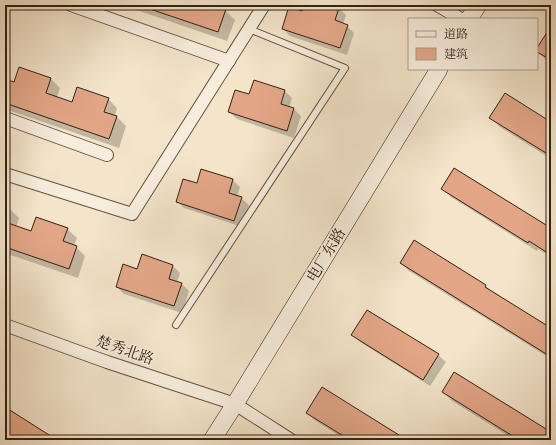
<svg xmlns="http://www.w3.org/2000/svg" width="556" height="445" viewBox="0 0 556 445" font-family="'Libre Bodoni','Noto Serif SC',serif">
  <rect width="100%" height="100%" fill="#f3e4ca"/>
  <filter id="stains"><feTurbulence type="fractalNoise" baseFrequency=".005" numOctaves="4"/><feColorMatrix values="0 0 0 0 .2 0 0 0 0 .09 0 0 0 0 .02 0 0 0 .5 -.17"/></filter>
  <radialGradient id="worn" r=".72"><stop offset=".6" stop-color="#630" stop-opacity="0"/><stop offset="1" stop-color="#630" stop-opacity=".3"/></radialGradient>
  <g fill="#0003">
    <path d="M 122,5 L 225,5 L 223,10 L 225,10 L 235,20 L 227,41 Z"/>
    <path d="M 305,5 L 331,5 L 339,8 L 346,15 L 343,24 L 347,26 L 354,33 L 347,55 L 290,36 L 283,29 L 303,12 Z"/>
    <path d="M 551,28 L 551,63 L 546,60 L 537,51 Z"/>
    <path d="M 51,79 L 60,88 L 57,97 L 73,103 L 108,99 L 117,108 L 115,116 L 117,117 L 126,126 L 119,148 L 5,109 L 5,80 L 15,83 Z"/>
    <path d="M 254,81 L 285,91 L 292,98 L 289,108 L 294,109 L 301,116 L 294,138 L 237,119 L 229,112 L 250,96 Z"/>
    <path d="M 491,118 L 551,123 L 551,159 L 500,127 Z"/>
    <path d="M 233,180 L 240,187 L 237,197 L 241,198 L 249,205 L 242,227 L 184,208 L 177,201 L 197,185 Z"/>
    <path d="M 443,189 L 551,229 L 551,257 L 538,249 L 537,251 L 451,197 Z"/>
    <path d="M 5,207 L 10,209 L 19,218 L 16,227 L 32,233 L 67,229 L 77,238 L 74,246 L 76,247 L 85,256 L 78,278 L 5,253 Z"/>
    <path d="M 414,241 L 486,286 L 494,294 L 551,329 L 551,359 L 409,271 L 401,263 Z"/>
    <path d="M 142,256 L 173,266 L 180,273 L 177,282 L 182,284 L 189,291 L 182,313 L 124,294 L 117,287 L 137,270 Z"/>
    <path d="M 368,311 L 438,355 L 446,362 L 430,386 L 360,342 L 353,335 Z"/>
    <path d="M 443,391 L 551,433 L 551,440 L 515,440 L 452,401 Z"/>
    <path d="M 307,413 L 406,440 L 346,440 L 316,421 Z"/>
  </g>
  <g fill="#e2a687" stroke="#342112">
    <path d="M 144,5 L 213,5 L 226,9 L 218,32 L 144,7 Z"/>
    <path d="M 304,5 L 340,5 L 335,20 L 348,25 L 340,48 L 282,29 L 289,6 L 302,11 Z"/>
    <path d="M 551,26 L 551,60 L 537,52 L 537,48 Z"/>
    <path d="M 19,67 L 51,78 L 46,93 L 72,102 L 77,87 L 109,98 L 104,112 L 117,116 L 109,139 L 5,103 L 5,79 L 14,82 Z"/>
    <path d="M 254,80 L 285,90 L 281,104 L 294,108 L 287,131 L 228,112 L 235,90 L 249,94 Z"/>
    <path d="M 505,93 L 551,122 L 551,156 L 489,118 Z"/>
    <path d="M 454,168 L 551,228 L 551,255 L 529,241 L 528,243 L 441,189 Z"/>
    <path d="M 201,169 L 233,179 L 229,193 L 242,197 L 234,221 L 176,202 L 183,179 L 197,183 Z"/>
    <path d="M 36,217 L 68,228 L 63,241 L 77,246 L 69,269 L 5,247 L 5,222 L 31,231 Z"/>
    <path d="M 414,240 L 486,285 L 485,287 L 551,328 L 551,357 L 400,263 Z"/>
    <path d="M 142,254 L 173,265 L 169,279 L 182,283 L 174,306 L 116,287 L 123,264 L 137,269 Z"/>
    <path d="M 367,310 L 439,354 L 423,380 L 351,335 Z"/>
    <path d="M 454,372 L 551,432 L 551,440 L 519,440 L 442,392 Z"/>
    <path d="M 322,387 L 407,440 L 350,440 L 306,413 Z"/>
    <path d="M 5,407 L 57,440 L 5,440 Z"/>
  </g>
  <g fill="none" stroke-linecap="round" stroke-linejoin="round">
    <g stroke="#645240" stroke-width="8">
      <path id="lane" d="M 176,325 L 345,68 L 249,29"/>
    </g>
    <g stroke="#645240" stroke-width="14">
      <g id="street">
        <path d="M 71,5 L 229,61"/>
        <path d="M 437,5 L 461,19"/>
        <path d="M 5,118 L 107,155"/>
        <path d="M 5,174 L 132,214 L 264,5"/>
        <path d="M 5,325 L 107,362 L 235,404 L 291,440"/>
      </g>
    </g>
    <g stroke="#342112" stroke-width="18">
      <g id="secondary">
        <path d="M 469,19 L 478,5"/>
        <path d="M 212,440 L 235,404 L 439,69"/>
      </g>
    </g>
    <use href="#lane" stroke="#f7eddd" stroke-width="6"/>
    <use href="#street" stroke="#f7eddd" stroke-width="12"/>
    <use href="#secondary" stroke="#f7eddd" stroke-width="17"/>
  </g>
  <g text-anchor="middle" stroke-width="3" stroke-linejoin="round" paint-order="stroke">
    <g font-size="15" fill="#342112" stroke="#f7eddd">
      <text transform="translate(326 255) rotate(-59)" y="5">电厂东路</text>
      <text transform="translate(125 350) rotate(19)" y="5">楚秀北路</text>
    </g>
  </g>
  <rect width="556" height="445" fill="none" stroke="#f3e4ca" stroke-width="20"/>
  <rect x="6" y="6" width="544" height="433" fill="none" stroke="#342112" stroke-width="2"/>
  <rect x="10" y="10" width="536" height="425" fill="none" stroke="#342112"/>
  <rect x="408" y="18" width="130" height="52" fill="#f7eddd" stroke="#a99b8c"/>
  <rect x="416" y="31" width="20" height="6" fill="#f7eddd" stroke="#a99b8c"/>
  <text x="444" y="38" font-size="12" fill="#342112">道路</text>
  <rect x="416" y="48" width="20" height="12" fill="#e2a687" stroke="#a99b8c"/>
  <text x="444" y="58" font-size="12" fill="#342112">建筑</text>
  <rect width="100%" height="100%" filter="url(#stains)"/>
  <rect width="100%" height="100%" fill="url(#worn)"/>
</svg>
